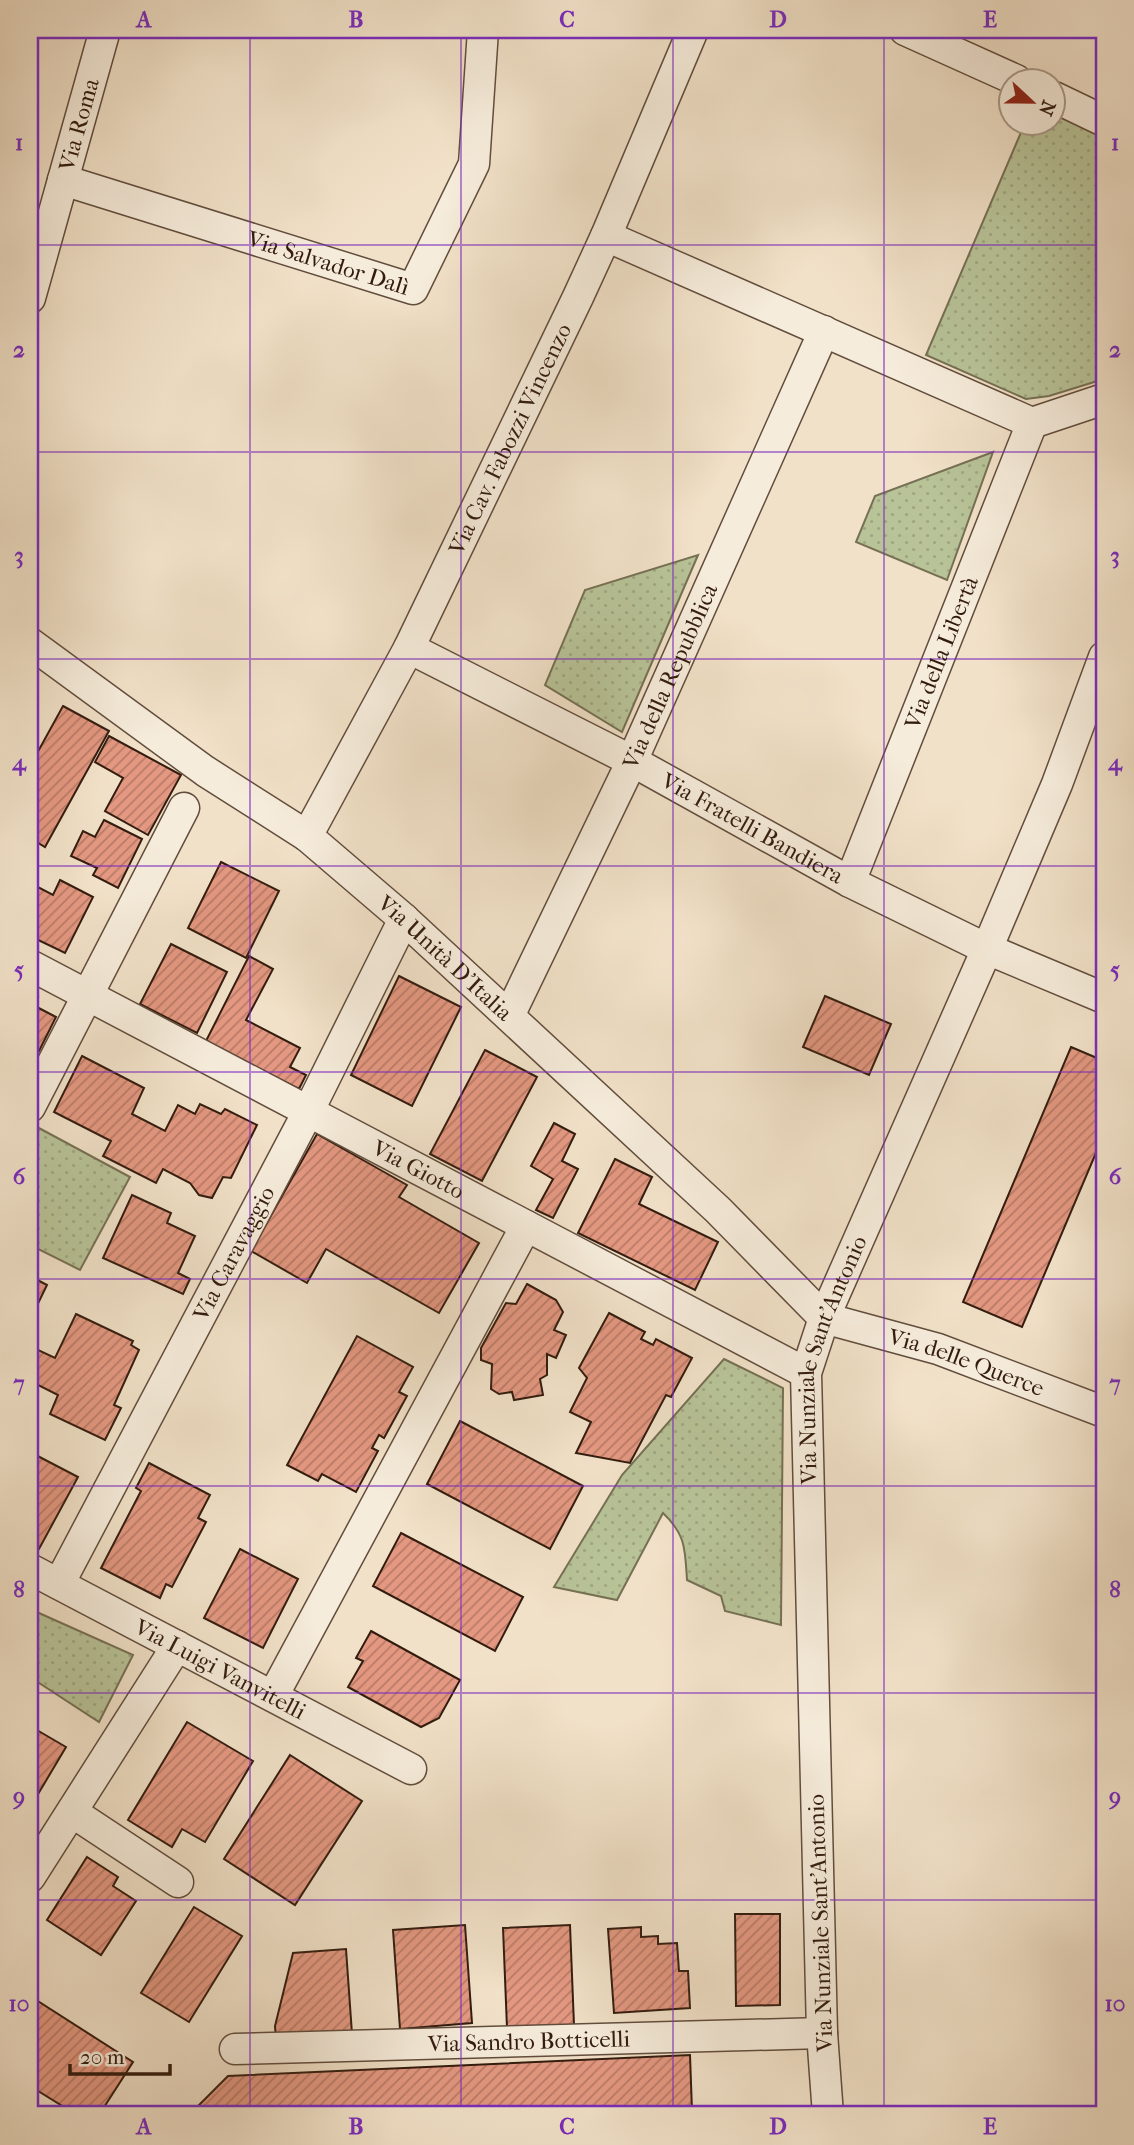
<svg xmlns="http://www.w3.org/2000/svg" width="1134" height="2145" viewBox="0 0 1134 2145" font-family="'IM FELL French Canon',serif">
  <defs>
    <pattern id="green-dots" width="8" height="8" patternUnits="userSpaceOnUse" patternTransform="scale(1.75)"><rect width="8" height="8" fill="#b8c398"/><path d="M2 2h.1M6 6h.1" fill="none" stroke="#9fa782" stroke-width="1.8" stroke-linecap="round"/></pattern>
    <pattern id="building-hatch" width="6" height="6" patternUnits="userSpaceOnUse" patternTransform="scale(1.75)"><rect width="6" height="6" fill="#e49881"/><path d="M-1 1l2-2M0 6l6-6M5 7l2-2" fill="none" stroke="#b97b68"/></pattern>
  </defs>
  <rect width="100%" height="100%" fill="#f1e1c8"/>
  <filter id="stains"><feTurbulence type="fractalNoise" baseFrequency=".00286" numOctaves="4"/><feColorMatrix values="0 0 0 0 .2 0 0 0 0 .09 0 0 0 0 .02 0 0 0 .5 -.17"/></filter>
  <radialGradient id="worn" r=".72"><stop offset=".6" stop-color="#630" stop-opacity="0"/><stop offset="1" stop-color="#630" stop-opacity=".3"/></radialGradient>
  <g fill="url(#green-dots)" stroke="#767054" stroke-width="2">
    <path d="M 1054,110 L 1104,132 L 1104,222 L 1100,232 L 1104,234 L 1104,379 L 1049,396 L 1026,399 L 926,355 L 1025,123 L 1054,122 Z"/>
    <path d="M 993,452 L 947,580 L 856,542 L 875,496 Z"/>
    <path d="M 698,555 L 622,732 L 545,685 L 585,590 Z"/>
    <path d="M 37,1127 L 130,1177 L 80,1270 L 30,1245 L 30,1138 Z"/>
    <path d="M 724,1359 L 783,1388 L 781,1625 L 725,1611 L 721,1596 L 687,1580 C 685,1549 686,1535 663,1513 L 617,1600 L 554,1587 L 622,1475 Z"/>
    <path d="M 30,1609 L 133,1655 L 99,1722 L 30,1677 Z"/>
  </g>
  <g fill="url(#building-hatch)" stroke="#331c0f" stroke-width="2">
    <path d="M 63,706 L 109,731 L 45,847 L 30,838 L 30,766 Z"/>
    <path d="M 109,736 L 181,775 L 148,835 L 105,811 L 123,778 L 95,762 Z"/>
    <path d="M 104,820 L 142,839 L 118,888 L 93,875 L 97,868 L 71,856 L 83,831 L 95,837 Z"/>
    <path d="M 221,862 L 279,891 L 246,958 L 188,928 Z"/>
    <path d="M 60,880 L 93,897 L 65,953 L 30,936 L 30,883 L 53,895 Z"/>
    <path d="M 171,944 L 227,972 L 197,1033 L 140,1004 Z"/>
    <path d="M 249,956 L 273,969 L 246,1020 L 300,1048 L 290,1067 L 306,1075 L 299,1089 L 206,1041 Z"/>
    <path d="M 399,976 L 461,1007 L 412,1106 L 351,1075 Z"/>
    <path d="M 30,993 L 38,997 L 33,1005 L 56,1017 L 31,1067 Z"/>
    <path d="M 825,996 L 891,1024 L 869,1075 L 803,1047 Z"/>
    <path d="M 1071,1047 L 1104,1061 L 1104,1134 L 1022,1327 L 963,1302 Z"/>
    <path d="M 485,1050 L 537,1077 L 482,1181 L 430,1154 Z"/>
    <path d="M 82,1056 L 144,1088 L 132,1114 L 165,1131 L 178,1105 L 195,1114 L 200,1104 L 221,1114 L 225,1109 L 257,1125 L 231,1178 L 223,1177 L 212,1198 L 199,1195 L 190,1183 L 163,1169 L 156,1183 L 103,1156 L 111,1141 L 54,1112 Z"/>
    <path d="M 554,1123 L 575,1134 L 562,1161 L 578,1169 L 553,1218 L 536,1210 L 553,1179 L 531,1166 Z"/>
    <path d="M 317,1134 L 407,1185 L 399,1197 L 479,1243 L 439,1313 L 326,1249 L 307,1283 L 251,1251 Z"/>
    <path d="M 615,1159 L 652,1177 L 639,1204 L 718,1242 L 695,1290 L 578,1233 Z"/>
    <path d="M 132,1195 L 171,1213 L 167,1223 L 195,1236 L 178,1273 L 190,1279 L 183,1294 L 103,1258 Z"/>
    <path d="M 30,1276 L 47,1285 L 30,1320 Z"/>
    <path d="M 527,1284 L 556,1300 L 563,1312 L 554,1330 L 566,1335 L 556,1358 L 547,1354 L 547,1375 L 540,1379 L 543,1395 L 514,1400 L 512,1392 L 499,1394 L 491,1389 L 492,1364 L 481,1360 L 481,1348 L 506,1303 L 516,1304 Z"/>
    <path d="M 609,1313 L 645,1332 L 641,1339 L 653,1345 L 656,1339 L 692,1358 L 671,1397 L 666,1395 L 630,1463 L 576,1453 L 591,1422 L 570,1412 L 587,1378 L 579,1368 Z"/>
    <path d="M 76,1314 L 133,1341 L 131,1345 L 139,1350 L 114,1405 L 121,1408 L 105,1440 L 50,1414 L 58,1395 L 30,1381 L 30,1358 L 34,1348 L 55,1358 Z"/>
    <path d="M 357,1336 L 413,1367 L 399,1392 L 407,1396 L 384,1438 L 379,1435 L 372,1448 L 378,1451 L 356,1492 L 322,1474 L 318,1481 L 287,1465 Z"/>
    <path d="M 460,1421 L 583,1486 L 550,1549 L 427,1484 Z"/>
    <path d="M 30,1452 L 78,1477 L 39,1549 L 30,1544 Z"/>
    <path d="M 149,1463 L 210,1495 L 198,1518 L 206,1522 L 172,1587 L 166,1584 L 160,1598 L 101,1568 L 141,1491 L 136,1488 Z"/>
    <path d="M 401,1533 L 523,1597 L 495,1651 L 373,1586 Z"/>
    <path d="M 240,1549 L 298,1579 L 263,1648 L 204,1618 Z"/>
    <path d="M 371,1631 L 460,1680 L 439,1718 L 421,1727 L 348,1687 L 363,1661 L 356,1658 Z"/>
    <path d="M 187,1722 L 253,1761 L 205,1842 L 182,1829 L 172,1847 L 128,1820 Z"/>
    <path d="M 30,1726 L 66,1747 L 31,1806 L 30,1805 Z"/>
    <path d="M 290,1755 L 362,1801 L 295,1905 L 224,1859 Z"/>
    <path d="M 87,1857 L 118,1877 L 113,1886 L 136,1901 L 101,1955 L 47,1920 Z"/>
    <path d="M 194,1907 L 242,1936 L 189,2022 L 141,1993 Z"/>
    <path d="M 735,1914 L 780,1914 L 780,2005 L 736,2006 Z"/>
    <path d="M 465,1925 L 472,2023 L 400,2029 L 393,1930 Z"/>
    <path d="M 570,1925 L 574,2025 L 507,2028 L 503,1928 Z"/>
    <path d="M 641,1927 L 641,1937 L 658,1936 L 658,1944 L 677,1943 L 679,1971 L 688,1971 L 690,2008 L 614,2013 L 608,1929 Z"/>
    <path d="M 346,1949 L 352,2034 L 276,2039 L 275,2026 L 293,1953 Z"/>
    <path d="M 30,1996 L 133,2062 L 99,2115 L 77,2115 L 30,2086 Z"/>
    <path d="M 690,2055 L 692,2111 L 581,2115 L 202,2115 L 199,2105 L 228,2076 Z"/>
  </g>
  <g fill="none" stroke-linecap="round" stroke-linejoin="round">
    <g stroke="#624d3d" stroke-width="33">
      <g id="minor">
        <path d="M 905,30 L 1016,80"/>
        <path d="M 1054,97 L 1104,121"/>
        <path id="s1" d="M 63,180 L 413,289 L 474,164 L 483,30"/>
        <path d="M 606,236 L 1032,423 L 1104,399"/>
        <path id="s2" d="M 30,298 L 105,30"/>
        <path id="s3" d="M 30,643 L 205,771 L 307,836 L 404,919 L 718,1210 L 824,1318 L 938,1349 L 1104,1412"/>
        <path id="s4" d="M 409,648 L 632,761 L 850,882 L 987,949 L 1104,998"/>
        <path id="s5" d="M 307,836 L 409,648 L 578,297 L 606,236 L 693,30"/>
        <path id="s6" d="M 850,882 L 1032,423"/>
        <path id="s7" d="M 30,965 L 806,1373"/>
        <path id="s8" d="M 509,1016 L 632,761 L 824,331"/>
        <path d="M 30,1107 L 184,808"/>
        <path id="s9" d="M 30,1569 L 411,1769"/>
        <path id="s10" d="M 59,1584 L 308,1112 L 404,919"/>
        <path d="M 273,1696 L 526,1226"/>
        <path d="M 72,1812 L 178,1882"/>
        <path d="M 30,1877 L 177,1646"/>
        <path id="s11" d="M 235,2049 L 822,2033"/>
        <path id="s12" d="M 828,2115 L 822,2033 L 806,1373 L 824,1318 L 987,949 L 1057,784 L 1104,657"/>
      </g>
    </g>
    <use href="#minor" stroke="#f6ecdb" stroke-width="30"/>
  </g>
  <path fill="none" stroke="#7b2cbf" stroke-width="2" stroke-opacity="0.55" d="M 250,30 L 250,2115M 461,30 L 461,2115M 673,30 L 673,2115M 884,30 L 884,2115M 30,245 L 1104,245M 30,452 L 1104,452M 30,659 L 1104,659M 30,866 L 1104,866M 30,1072 L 1104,1072M 30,1279 L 1104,1279M 30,1486 L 1104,1486M 30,1693 L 1104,1693M 30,1900 L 1104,1900"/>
  <g text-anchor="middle" stroke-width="6" stroke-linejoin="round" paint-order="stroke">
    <g font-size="23" fill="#331c0f" stroke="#f6ecdb">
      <text dy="8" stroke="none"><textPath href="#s2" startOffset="180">Via Roma</textPath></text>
      <text dy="8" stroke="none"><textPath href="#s1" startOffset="278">Via Salvador Dalì</textPath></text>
      <text dy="8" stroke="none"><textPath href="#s5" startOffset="446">Via Cav. Fabozzi Vincenzo</textPath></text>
      <text dy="8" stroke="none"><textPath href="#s6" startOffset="247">Via della Libertà</textPath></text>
      <text dy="8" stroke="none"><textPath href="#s8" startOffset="376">Via della Repubblica</textPath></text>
      <text dy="8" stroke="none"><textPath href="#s4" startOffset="388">Via Fratelli Bandiera</textPath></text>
      <text dy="8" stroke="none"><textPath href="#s3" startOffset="522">Via Unità D'Italia</textPath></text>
      <text dy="8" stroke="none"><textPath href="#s7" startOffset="439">Via Giotto</textPath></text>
      <text dy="8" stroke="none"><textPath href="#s10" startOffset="374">Via Caravaggio</textPath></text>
      <text dy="8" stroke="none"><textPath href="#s12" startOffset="760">Via Nunziale Sant'Antonio</textPath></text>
      <text dy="8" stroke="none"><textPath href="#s3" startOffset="1194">Via delle Querce</textPath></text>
      <text dy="8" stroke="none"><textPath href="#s9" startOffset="215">Via Luigi Vanvitelli</textPath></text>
      <text transform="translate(820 1923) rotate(-92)" y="8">Via Nunziale Sant'Antonio</text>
      <text dy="8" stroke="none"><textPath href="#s11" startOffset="294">Via Sandro Botticelli</textPath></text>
    </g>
  </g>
  <rect width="1134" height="2145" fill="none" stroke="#f1e1c8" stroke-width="77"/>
  <g transform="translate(1032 102) rotate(112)"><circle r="33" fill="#f6ecdb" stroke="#a89989" stroke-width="2"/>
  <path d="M0-5L12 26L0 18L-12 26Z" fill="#8f2418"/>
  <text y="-10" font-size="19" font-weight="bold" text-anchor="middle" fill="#331c0f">N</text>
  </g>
  <path d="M70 2064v10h100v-10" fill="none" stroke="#331c0f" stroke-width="3.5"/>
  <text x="80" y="2064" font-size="21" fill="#331c0f" stroke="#f6ecdb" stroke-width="5" paint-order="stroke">20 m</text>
  <rect x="38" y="38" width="1058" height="2068" fill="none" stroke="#7b2cbf" stroke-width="2.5"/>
  <g font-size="23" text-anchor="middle" font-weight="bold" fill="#7b2cbf">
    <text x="144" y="27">A</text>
    <text x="356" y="27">B</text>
    <text x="567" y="27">C</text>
    <text x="778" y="27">D</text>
    <text x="990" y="27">E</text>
    <text x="19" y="150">1</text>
    <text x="1115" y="150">1</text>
    <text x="19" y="357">2</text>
    <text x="1115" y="357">2</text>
    <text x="19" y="563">3</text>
    <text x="1115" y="563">3</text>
    <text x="19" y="770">4</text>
    <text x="1115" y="770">4</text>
    <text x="19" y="977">5</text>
    <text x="1115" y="977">5</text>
    <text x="19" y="1184">6</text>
    <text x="1115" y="1184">6</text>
    <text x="19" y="1391">7</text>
    <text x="1115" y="1391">7</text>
    <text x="19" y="1597">8</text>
    <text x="1115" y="1597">8</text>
    <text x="19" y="1804">9</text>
    <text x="1115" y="1804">9</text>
    <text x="19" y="2011">10</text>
    <text x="1115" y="2011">10</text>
    <text x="144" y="2134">A</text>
    <text x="356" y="2134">B</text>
    <text x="567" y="2134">C</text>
    <text x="778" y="2134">D</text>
    <text x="990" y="2134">E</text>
  </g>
  <rect width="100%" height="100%" filter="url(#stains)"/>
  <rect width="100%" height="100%" fill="url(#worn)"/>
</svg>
